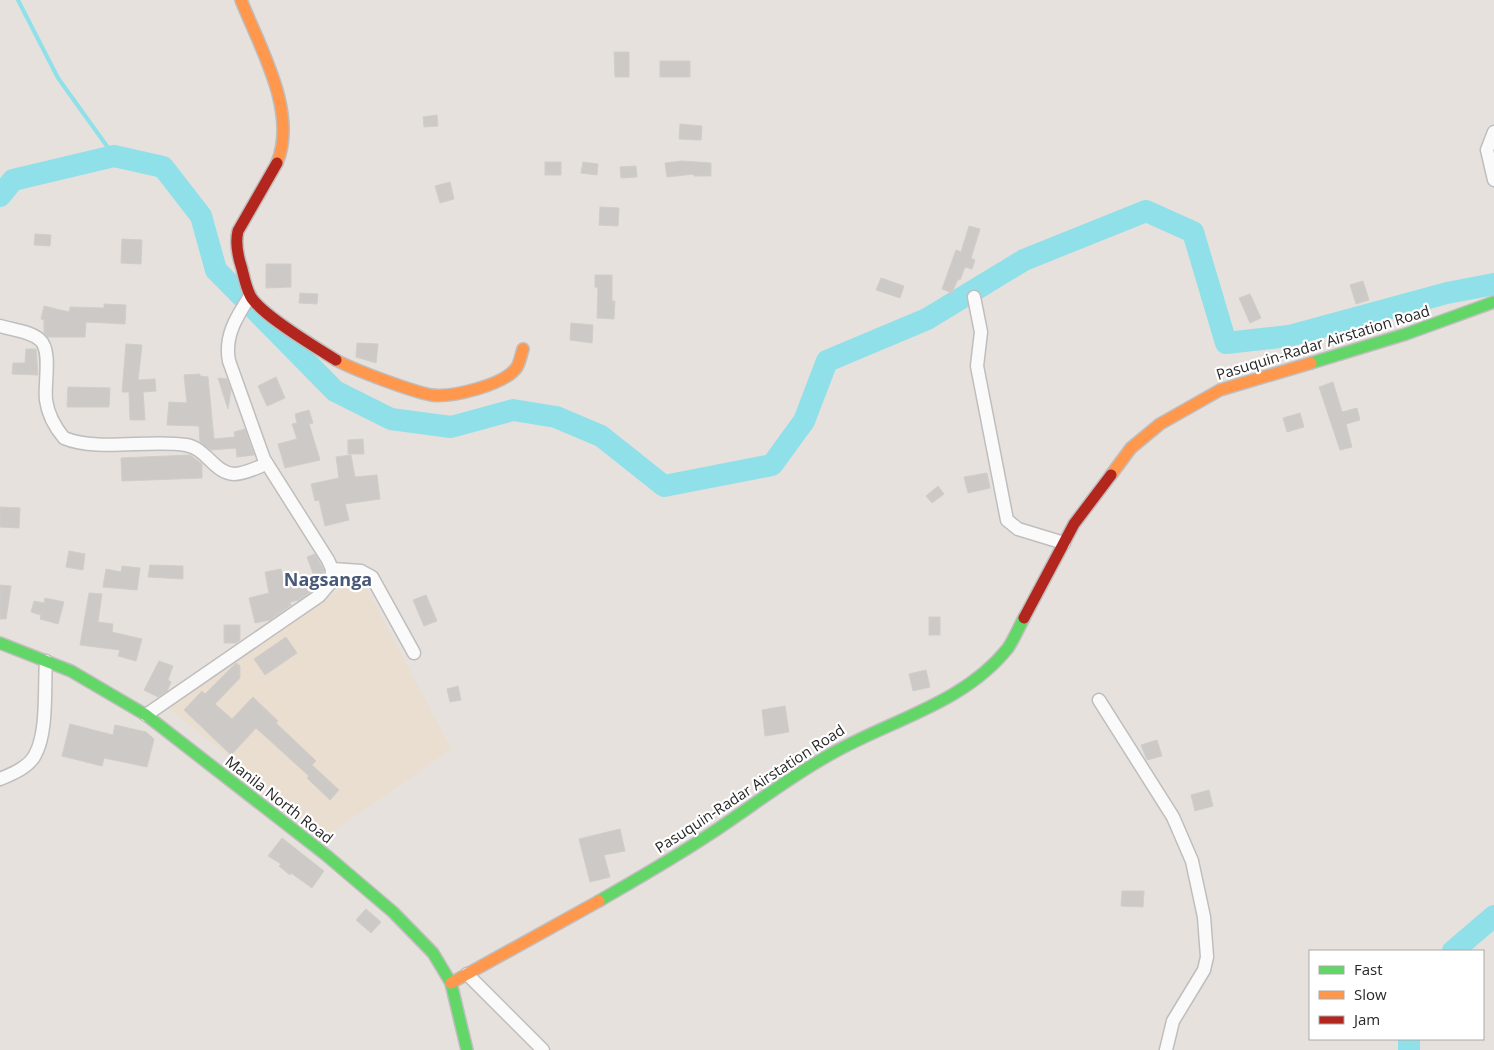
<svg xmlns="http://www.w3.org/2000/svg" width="1494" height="1050" viewBox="0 0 1494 1050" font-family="'Open Sans',sans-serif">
  <rect width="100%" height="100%" fill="#e6e1dc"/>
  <path fill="#e9ded0" d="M 360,576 L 451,749 L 328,835 L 168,708 Z"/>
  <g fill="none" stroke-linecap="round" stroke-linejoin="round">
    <path stroke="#8fe0e9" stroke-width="4" d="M 18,0 L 58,78 L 114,156"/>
    <g stroke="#8fe0e9" stroke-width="22">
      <path d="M 0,196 L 13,180 L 114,156 L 163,167 L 201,216 L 216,270 L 335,391 L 391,419 L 451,427 L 513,410 L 556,417 L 601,436 L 664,486 L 772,465 L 804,421 L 827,361 L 927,319 L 1024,260 L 1146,211 L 1193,232 L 1226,343 L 1289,336 L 1447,293 L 1494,284"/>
      <path d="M 1453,951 L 1494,916"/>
      <path d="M 1409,1050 L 1409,1039"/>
    </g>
  </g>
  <g fill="#cdc9c6" stroke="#d1cdc9">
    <path d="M 614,52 L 629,52 L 629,77 L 615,77 Z"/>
    <rect x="660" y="61" width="30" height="16"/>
    <path d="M 437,115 L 438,126 L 424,127 L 423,117 Z"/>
    <path d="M 680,124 L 702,126 L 701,140 L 679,139 Z"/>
    <path d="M 682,161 L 711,163 L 711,176 L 694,176 L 694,174 L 667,177 L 665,163 Z"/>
    <rect x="545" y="162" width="16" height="13"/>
    <path d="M 583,162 L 598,164 L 597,175 L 581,173 Z"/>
    <path d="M 636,166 L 637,177 L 621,178 L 620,167 Z"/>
    <path d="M 450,182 L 454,199 L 440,203 L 435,186 Z"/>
    <path d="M 600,207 L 619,208 L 618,226 L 599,225 Z"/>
    <path d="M 969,226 L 980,229 L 971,258 L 975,260 L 972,269 L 965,267 L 960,280 L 958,279 L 952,293 L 942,289 L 956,250 L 961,252 Z"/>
    <path d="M 35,234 L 51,235 L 50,246 L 34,245 Z"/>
    <path d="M 122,239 L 142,240 L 141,264 L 121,263 Z"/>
    <path d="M 266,264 L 291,264 L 291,287 L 266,288 Z"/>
    <path d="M 595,275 L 612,275 L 612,301 L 615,301 L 614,319 L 597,318 L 598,288 L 595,287 Z"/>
    <path d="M 881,278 L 904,286 L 900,298 L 876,290 Z"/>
    <path d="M 1363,281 L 1369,300 L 1356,304 L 1350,285 Z"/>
    <path d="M 300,293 L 318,294 L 317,304 L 299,303 Z"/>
    <path d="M 1250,294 L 1261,318 L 1250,323 L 1239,298 Z"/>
    <path d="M 104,304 L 126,305 L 125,324 L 86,322 L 85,337 L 48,337 L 44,333 L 44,320 L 41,319 L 44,306 L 69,312 L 70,307 L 104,308 Z"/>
    <path d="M 571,323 L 593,325 L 592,343 L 570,340 Z"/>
    <path d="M 357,343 L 378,344 L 376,363 L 356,357 Z"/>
    <path d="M 126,344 L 142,345 L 138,380 L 155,379 L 156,391 L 143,392 L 145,420 L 130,420 L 129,392 L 122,392 Z"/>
    <path d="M 26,349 L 36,349 L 38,375 L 12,374 L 13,363 L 25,363 Z"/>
    <path d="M 200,374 L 200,376 L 208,377 L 214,439 L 235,437 L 234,432 L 245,429 L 254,455 L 237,457 L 236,448 L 211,450 L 200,442 L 199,426 L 167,425 L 169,402 L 187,403 L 184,375 Z"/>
    <path d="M 276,377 L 285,398 L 267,406 L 258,386 Z"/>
    <path d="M 218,378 L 227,379 L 231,390 L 228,409 Z"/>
    <path d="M 1333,382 L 1342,412 L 1357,408 L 1360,420 L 1346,424 L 1352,447 L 1340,450 L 1319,387 Z"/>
    <path d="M 68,387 L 110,388 L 109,407 L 67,407 Z"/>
    <path d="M 309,410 L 313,423 L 309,424 L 320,460 L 285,468 L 278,444 L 297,439 L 292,424 L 297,423 L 295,414 Z"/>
    <path d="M 1300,413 L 1304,427 L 1287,432 L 1283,418 Z"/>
    <path d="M 363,439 L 364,454 L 348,454 L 348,440 Z"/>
    <path d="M 190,455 L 202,464 L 202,478 L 122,481 L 121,458 Z"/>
    <path d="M 351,455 L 355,477 L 377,475 L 380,499 L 345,504 L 349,520 L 325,526 L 319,500 L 315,501 L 311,484 L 339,478 L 336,457 Z"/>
    <path d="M 987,473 L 990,488 L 968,493 L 964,477 Z"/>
    <path d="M 938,486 L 944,494 L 932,503 L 926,496 Z"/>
    <path d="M 0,507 L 20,508 L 19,528 L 0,527 Z"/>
    <path d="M 69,551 L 85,554 L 83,570 L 66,567 Z"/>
    <path d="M 315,554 L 324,570 L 324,573 L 314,576 L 307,557 Z"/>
    <path d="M 150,565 L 183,566 L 183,579 L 148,577 Z"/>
    <path d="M 122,566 L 140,568 L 137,590 L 103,587 L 106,569 L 121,572 Z"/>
    <path d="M 281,569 L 284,584 L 309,577 L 312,591 L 299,600 L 290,602 L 291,605 L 270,620 L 255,623 L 249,598 L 269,593 L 265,572 Z"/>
    <path d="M 0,585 L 11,586 L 6,619 L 0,619 Z"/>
    <path d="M 89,593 L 102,594 L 98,622 L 113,624 L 112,632 L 142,639 L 136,661 L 118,656 L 120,650 L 80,645 Z"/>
    <path d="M 426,595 L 437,621 L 424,626 L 413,600 Z"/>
    <path d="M 45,598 L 64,602 L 58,624 L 40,619 L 41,615 L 31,612 L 34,601 L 44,603 Z"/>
    <rect x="929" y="617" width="11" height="18"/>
    <path d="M 224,625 L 240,625 L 240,640 L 236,643 L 224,643 Z"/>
    <path d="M 286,637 L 297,653 L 265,675 L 254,659 Z"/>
    <path d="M 159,661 L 173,666 L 168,680 L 171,682 L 167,691 L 158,697 L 144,690 Z"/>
    <path d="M 236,663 L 240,666 L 240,678 L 215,704 L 232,719 L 253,697 L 278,721 L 276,723 L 316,761 L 312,765 L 339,790 L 330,800 L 307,778 L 309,776 L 256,728 L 231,755 L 184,710 L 202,691 L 205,694 Z"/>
    <path d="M 926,670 L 930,687 L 913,691 L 909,674 Z"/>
    <path d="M 458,686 L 461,700 L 450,702 L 447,689 Z"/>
    <path d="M 785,706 L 789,732 L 765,736 L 762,710 Z"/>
    <path d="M 70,724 L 113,735 L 115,725 L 146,732 L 154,739 L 147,767 L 104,758 L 102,766 L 62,756 Z"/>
    <path d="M 1157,740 L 1162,756 L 1147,760 L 1141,745 Z"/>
    <path d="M 1209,790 L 1213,806 L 1195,811 L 1191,795 Z"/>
    <path d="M 620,829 L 625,851 L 604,855 L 610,877 L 590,882 L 579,839 Z"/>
    <path d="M 282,838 L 324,871 L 312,888 L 291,873 L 290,875 L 279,866 L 281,864 L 268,856 Z"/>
    <path d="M 1122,891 L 1144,891 L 1143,907 L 1121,906 Z"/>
    <path d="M 366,909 L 381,922 L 371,933 L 356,920 Z"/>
  </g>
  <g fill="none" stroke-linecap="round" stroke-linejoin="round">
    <g stroke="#bfbebe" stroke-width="15">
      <g id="street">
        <path d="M 1494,132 L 1487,150 L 1494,180"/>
        <path d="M 974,297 L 981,332 L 977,366 L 1007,520 L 1018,529 L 1064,543"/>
        <path d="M 0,326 C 12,330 31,331 40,340 C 52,350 44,384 46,400 C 48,415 54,426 64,438 C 97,452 150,439 186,445 C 206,448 214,473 234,474 C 245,474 257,467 267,464"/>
        <path d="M 332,569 L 361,571 L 372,577 L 414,653"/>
        <path d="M 1099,700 L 1173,817 L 1192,861 L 1204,917 L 1207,957 L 1204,970 L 1173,1021 L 1166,1050"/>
        <path d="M 146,715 L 319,596 L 331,582 L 332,569 L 328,560 L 264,459 L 229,361 C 224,336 237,316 250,296"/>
        <path d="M 0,779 C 12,774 29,767 35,755 C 48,732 44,688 46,661"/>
        <path d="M 467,974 L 543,1050"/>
      </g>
    </g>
    <g stroke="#bfbebe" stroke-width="14">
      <g id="fast">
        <path d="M 1311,363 L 1406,334 L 1494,302"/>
        <path d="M 0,643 L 71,671 L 146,715 L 326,855 L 393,912 L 433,953 L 451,983 L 467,1050"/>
        <path d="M 599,901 C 637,879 674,858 710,834 C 748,809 784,781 824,758 C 885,721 962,706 1008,648 C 1014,639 1019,627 1024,618"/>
      </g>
    </g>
    <g stroke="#bfbebe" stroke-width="14">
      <g id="slow">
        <path d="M 241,0 C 260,48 298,112 277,163"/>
        <path d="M 336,360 C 354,370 411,391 431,395 C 451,398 505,385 517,367 C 520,362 521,355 523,349"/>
        <path d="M 1111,475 L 1131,448 L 1160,424 L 1220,390 L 1311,363"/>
        <path d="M 451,983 L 599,901"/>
      </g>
    </g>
    <g stroke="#bfbebe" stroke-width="14">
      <g id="jam">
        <path d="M 277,163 L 238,231 C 235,243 238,257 242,269 C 244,277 246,287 250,295 C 259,314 317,348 336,360"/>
        <path d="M 1024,618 L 1074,524 L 1111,475"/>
      </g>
    </g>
    <use href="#street" stroke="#fbfafa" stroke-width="12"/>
    <use href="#fast" stroke="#63d668" stroke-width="11"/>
    <use href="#slow" stroke="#ff974d" stroke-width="11"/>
    <use href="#jam" stroke="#b3261e" stroke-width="11"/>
  </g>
  <g text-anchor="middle" stroke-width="4.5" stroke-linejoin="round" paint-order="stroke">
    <g font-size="15" fill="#272727" stroke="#fff">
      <text transform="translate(1323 343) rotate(-17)" y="5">Pasuquin-Radar Airstation Road</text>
      <text transform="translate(750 789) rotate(-33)" y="5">Pasuquin-Radar Airstation Road</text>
      <text transform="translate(279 800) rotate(38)" y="5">Manila North Road</text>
    </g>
    <g font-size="18" font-weight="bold" fill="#485877" stroke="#fff">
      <text x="328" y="586">Nagsanga</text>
    </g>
  </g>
  <rect x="1309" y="950" width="175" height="90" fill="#ffffff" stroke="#a9a9a9"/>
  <rect x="1319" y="966" width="25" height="8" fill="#63d668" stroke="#a9a9a9"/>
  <text x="1354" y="975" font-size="15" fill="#272727">Fast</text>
  <rect x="1319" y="991" width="25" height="8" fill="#ff974d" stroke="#a9a9a9"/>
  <text x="1354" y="1000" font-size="15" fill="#272727">Slow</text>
  <rect x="1319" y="1016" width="25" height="8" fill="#b3261e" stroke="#a9a9a9"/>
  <text x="1354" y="1025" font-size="15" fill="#272727">Jam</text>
</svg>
